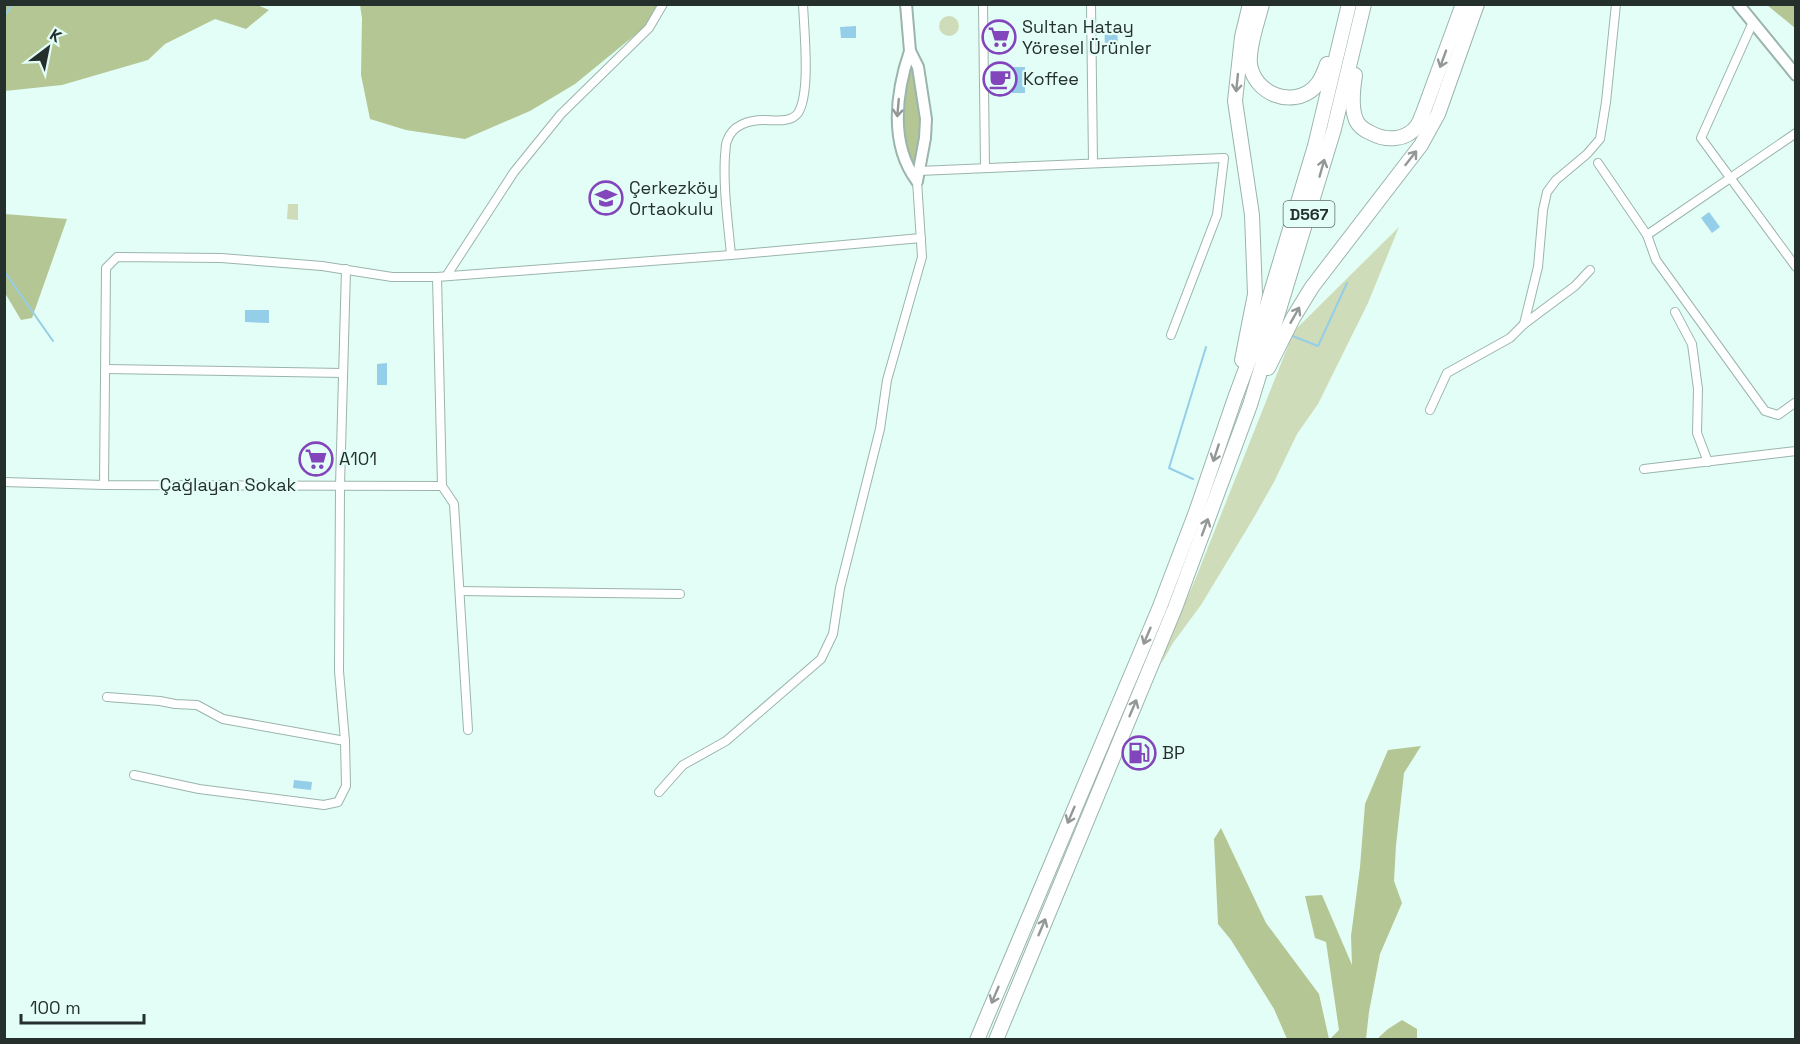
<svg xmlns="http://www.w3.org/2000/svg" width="1800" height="1044" viewBox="0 0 1800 1044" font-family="'Space Grotesk',sans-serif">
  <rect width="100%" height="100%" fill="#e3fef6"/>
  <g fill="#cfdcba">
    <circle cx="949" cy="26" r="10"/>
    <path d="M 288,204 L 298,204 L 298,220 L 287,219 Z"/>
    <path d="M 1399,227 L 1368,303 L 1318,404 L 1297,434 L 1274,482 L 1253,519 L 1201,605 L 1173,643 L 1161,664 L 1169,639 L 1195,580 L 1294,331 Z"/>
  </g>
  <g fill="#b5c695">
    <path d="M 255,4 L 269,10 L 246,29 L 215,19 L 165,44 L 148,60 L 62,85 L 5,91 L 5,5 Z"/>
    <path d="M 360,5 L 659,5 L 646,26 L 575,84 L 530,111 L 465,139 L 406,130 L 370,119 L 361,75 L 362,18 Z"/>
    <path d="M 1767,5 L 1795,5 L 1795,28 Z"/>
    <path d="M 911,59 L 924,125 L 914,174 L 900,123 L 903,83 Z"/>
    <path d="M 5,214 L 67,219 L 32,318 L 21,320 L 5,293 Z"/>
    <path d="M 1421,746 L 1404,773 L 1396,845 L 1394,881 L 1402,903 L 1380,954 L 1369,1012 L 1366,1039 L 1330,1039 L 1339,1030 L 1326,942 L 1315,938 L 1305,896 L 1322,895 L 1352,965 L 1351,936 L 1360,867 L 1365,804 L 1388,750 Z"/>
    <path d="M 1221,828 L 1266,923 L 1319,994 L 1329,1039 L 1287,1039 L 1274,1009 L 1231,940 L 1218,924 L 1214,839 Z"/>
    <path d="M 1402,1020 L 1417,1029 L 1417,1039 L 1377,1039 L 1388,1029 Z"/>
  </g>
  <g fill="#94cee8">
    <path d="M 1104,25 L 1117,25 L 1118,45 L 1105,45 Z"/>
    <path d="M 856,26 L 856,38 L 841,38 L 840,27 Z"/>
    <rect x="1012" y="67" width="13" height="26"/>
    <path d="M 1709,212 L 1720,227 L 1712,233 L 1701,218 Z"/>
    <path d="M 245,310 L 269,310 L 269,323 L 245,322 Z"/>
    <path d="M 387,363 L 387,385 L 377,385 L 377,364 Z"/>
    <path d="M 294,780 L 312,782 L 311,790 L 293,788 Z"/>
  </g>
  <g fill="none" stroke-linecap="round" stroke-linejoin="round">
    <g stroke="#94cee8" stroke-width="2">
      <path d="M 4,16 L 13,4"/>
      <path d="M 4,271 L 53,341"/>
      <path d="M 1290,335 L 1318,346 L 1347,283"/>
      <path d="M 1193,479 L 1169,468 L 1206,347"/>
    </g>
    <g stroke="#9bb4ac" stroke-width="10">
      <g id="street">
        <path d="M 983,4 L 985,167"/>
        <path d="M 1091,4 L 1093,163"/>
        <path d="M 1753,22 L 1701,138 L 1796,267"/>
        <path d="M 1598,163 L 1647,235 L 1656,260 L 1765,411 L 1778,415 L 1796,402"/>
        <path d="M 919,171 L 1224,158 L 1217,215 L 1171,335"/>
        <path d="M 1647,235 L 1796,133"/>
        <path d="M 731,255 C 728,222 723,188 725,155 C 726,151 725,145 727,141 C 732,125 749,120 764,120 C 775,120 791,123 798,113 C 811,93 804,30 803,4"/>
        <path d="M 447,275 L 514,172 L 561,114 L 649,28 L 663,4"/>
        <path d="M 1675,312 L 1692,344 L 1698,389 L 1697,433 L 1708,462"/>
        <path d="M 1524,324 L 1538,267 L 1543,210 L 1547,192 L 1556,180 L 1587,154 L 1600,139 L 1606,102 L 1616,4"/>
        <path d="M 106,369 L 343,373"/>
        <path d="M 1430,410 L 1447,373 L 1510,338 L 1524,324 L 1575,286 L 1590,270"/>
        <path d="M 1644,469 L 1796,451"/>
        <path d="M 4,482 L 104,485 L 442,486 L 437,277"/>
        <path d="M 104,485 L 106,268 L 117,257 L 221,258 L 322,266 L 392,277 L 437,277 L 731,255 L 921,238"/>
        <path d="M 442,486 L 454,504 L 468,730"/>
        <path d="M 460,591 L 680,594"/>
        <path d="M 107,697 L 160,701 L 175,704 L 197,705 L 223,719 L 345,741"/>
        <path d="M 134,775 L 199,789 L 324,805 L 338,802 L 346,786 L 345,741 L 339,671 L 340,486 L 346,269"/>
        <path d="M 659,792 L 683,765 L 726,741 L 821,659 L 833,634 L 840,588 L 880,429 L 887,380 L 922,257 L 917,181"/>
      </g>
    </g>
    <g stroke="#9bb4ac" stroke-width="14">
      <g id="secondary">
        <path d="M 906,4 L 910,51 L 918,67 L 926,119 L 925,138 L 917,181"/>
        <path d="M 1738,4 L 1796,75"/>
        <path d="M 910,51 C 896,92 889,144 917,181"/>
      </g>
    </g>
    <g stroke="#9bb4ac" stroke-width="16">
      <g id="highway">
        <path d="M 1262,4 C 1258,21 1248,47 1250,64 C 1254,93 1291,109 1314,88 C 1321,81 1324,73 1327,64"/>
        <path d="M 1355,75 C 1353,88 1351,105 1355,117 C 1357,125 1364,130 1371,133 C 1386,141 1406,141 1417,126 C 1420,122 1421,117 1423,113 L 1463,4"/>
        <path d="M 1242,360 L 1255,294 L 1252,215 L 1235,101 L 1242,37 L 1250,4"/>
        <path d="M 1268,368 L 1293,318 L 1312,287 L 1421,145 L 1438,114 L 1477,4"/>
        <path d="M 977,1040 L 1159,609 L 1196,512 L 1235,398 L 1257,339 L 1315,146 L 1349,4"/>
        <path d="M 996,1040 L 1175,608 L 1250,405 L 1334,129 L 1364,4"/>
      </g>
    </g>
    <use href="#street" stroke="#fff" stroke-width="8"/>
    <use href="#secondary" stroke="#fff" stroke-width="10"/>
    <use href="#highway" stroke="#fff" stroke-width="14"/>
  </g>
  <defs><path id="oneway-shaft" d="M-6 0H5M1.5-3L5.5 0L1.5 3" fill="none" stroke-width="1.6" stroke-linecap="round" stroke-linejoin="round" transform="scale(1.5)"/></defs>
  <g stroke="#929896">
    <use href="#oneway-shaft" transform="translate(1443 59) rotate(110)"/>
    <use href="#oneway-shaft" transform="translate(1237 83) rotate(96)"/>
    <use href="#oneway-shaft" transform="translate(898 108) rotate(95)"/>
    <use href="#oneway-shaft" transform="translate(1411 158) rotate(-52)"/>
    <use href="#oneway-shaft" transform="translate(1322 168) rotate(-74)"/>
    <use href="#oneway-shaft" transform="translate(1295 315) rotate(-60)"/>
    <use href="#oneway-shaft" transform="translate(1216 453) rotate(108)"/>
    <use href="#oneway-shaft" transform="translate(1205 527) rotate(-70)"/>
    <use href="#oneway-shaft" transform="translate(1147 636) rotate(113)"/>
    <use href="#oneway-shaft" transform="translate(1133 708) rotate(-67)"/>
    <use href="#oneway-shaft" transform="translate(1071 815) rotate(113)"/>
    <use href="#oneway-shaft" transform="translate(1042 927) rotate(-67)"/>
    <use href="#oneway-shaft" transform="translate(995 995) rotate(113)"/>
  </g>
  <defs>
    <g id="supermarket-ring" transform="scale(1.725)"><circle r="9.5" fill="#e3fef6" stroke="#8245bb" stroke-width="1.5"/><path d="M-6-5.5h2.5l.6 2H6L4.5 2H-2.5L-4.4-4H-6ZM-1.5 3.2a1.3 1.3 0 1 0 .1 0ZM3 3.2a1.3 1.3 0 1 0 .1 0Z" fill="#8245bb"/></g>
    <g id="cafe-ring" transform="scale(1.725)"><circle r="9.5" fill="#e3fef6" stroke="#8245bb" stroke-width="1.5"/><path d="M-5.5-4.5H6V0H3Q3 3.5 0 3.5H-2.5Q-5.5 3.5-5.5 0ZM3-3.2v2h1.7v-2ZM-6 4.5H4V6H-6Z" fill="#8245bb"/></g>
    <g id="school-ring" transform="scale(1.725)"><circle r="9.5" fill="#e3fef6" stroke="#8245bb" stroke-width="1.5"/><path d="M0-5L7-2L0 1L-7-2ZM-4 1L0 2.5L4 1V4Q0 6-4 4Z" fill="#8245bb"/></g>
    <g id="fuel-ring" transform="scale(1.725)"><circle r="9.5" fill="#e3fef6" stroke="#8245bb" stroke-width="1.5"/><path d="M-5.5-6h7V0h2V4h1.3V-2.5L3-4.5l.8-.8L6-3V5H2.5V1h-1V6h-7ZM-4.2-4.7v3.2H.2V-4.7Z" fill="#8245bb"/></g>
  </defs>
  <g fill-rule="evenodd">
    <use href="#supermarket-ring" x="999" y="37"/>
    <use href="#cafe-ring" x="1000" y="79"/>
    <use href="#school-ring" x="606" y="198"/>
    <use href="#supermarket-ring" x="316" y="459"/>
    <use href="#fuel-ring" x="1139" y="753"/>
  </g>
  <g text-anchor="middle" stroke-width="4.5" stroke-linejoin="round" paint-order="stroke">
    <rect fill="#e3fef6" stroke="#5e6e69" stroke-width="1.5" x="1283.5" y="201" width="51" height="26" rx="4.5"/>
    <g font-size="16" font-weight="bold" fill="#25302d">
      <text x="1309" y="220">D567</text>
    </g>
    <g font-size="18" fill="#25302d" stroke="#e3fef6" text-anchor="start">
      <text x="1022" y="33">Sultan Hatay<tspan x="1022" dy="21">Yöresel Ürünler</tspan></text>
      <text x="1023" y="85">Koffee</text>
      <text x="629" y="194">Çerkezköy<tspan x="629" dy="21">Ortaokulu</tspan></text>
      <text x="339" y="465">A101</text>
      <text x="1162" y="759">BP</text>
    </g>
    <g font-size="18" fill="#25302d" stroke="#e3fef6">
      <text x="228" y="491">Çağlayan Sokak</text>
    </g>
  </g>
  <rect width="1800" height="1044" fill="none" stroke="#25302d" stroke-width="12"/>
  <g transform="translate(48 48) rotate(32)" stroke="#e3fef6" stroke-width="4.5" paint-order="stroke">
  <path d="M0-4.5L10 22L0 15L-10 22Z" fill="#25302d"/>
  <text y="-9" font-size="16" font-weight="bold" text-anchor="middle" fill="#25302d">K</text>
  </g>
  <path d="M21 1014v9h123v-9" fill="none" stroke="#25302d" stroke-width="3"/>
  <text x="30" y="1014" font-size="18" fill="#25302d" stroke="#e3fef6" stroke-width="4.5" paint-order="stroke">100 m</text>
</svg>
